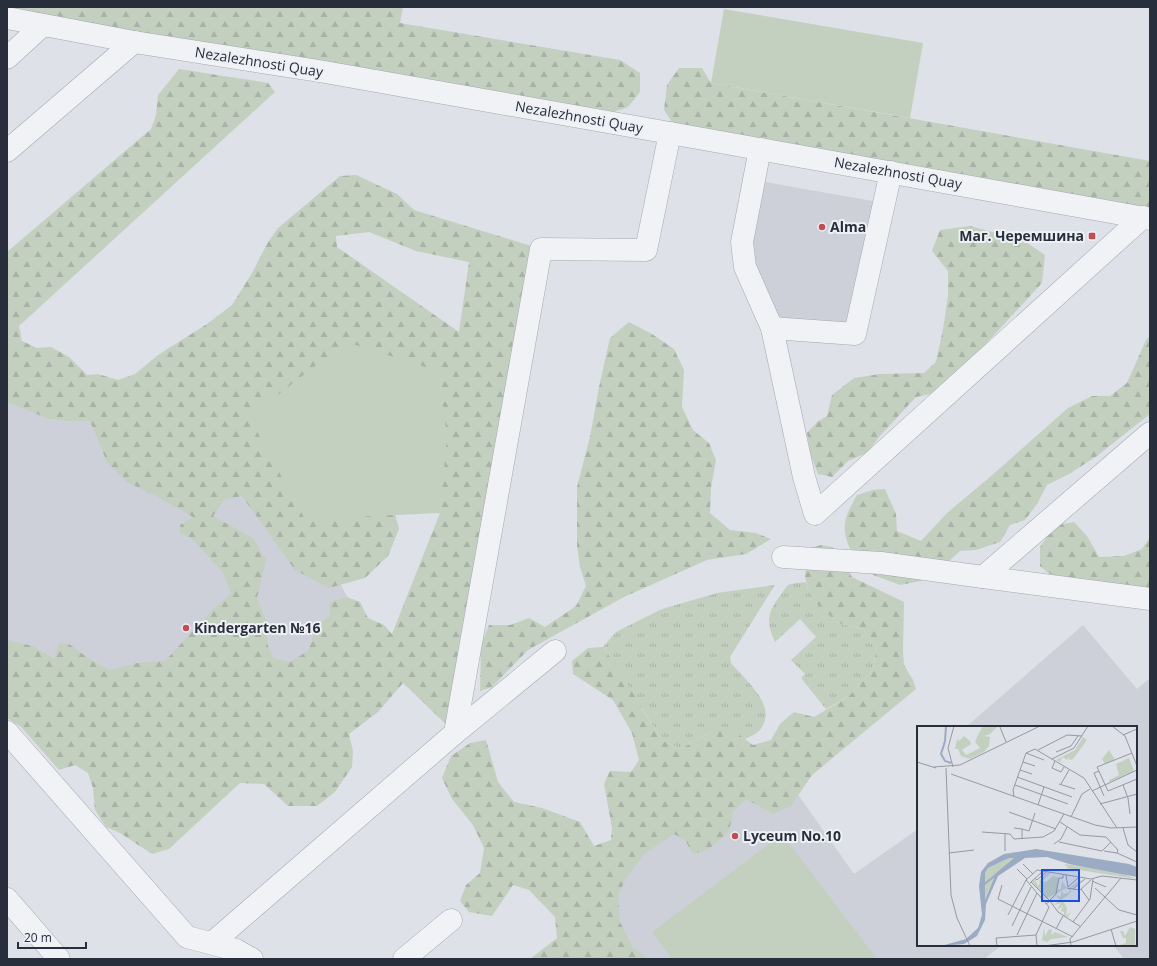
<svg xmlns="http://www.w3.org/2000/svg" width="1157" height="966" viewBox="0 0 1157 966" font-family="'Open Sans',sans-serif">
  <defs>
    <pattern id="grass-tufts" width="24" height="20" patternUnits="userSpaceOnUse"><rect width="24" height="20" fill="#c3d0c0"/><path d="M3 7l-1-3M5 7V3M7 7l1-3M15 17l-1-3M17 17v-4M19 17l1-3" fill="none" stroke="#a8b3a6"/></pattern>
    <pattern id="forest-firs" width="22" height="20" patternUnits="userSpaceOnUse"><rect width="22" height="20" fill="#c3d0c0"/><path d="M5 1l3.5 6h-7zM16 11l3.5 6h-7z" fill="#a8b3a6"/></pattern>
  </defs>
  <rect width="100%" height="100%" fill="#dee1e7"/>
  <g fill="#cdd0d8">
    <path d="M 754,180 L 884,203 L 855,334 L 772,328 L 742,242 Z"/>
    <path d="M 7,397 L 249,417 L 382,660 L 165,845 L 7,664 Z"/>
    <path d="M 1083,625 L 1137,689 L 1150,678 L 1150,959 L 1124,959 L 1113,945 L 1136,945 L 1136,727 L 966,727 Z"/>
    <path d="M 780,769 L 854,874 L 918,829 L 918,945 L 1002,945 L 984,959 L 632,959 L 578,883 Z"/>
  </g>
  <g fill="url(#grass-tufts)">
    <path d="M 806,582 L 810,598 L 838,623 L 863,629 L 877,647 L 873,669 L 849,696 L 826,709 L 801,678 L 805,674 L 791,660 L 816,637 L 800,619 L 775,642 C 763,614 771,609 787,586 L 790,584 Z"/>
    <path d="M 775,585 L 730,657 L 731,663 C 746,681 780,707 759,731 C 755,735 749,737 745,739 L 734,731 L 712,731 L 681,749 L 662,740 L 603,647 L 616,632 L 662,609 L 717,593 Z"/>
  </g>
  <g fill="url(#forest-firs)" fill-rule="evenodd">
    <path d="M 7,7 L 403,7 L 400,23 L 620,60 L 640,73 L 640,92 L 628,107 L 593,119 L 7,18 Z"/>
    <path d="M 679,68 L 702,68 L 711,83 L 1150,161 L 1150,220 L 681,135 L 664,110 L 667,85 Z"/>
    <path d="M 179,69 L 268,83 L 275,92 L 19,326 L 22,341 L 37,348 L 51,347 L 69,357 L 87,375 L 98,374 L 118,380 L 135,374 L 158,355 L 207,324 L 232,305 L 252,273 L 268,242 L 278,228 L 340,176 L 356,175 L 397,194 L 414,210 L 541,249 L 455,733 L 403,683 L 378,712 L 349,734 L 353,751 L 352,767 L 335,792 L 317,806 L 288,806 L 264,784 L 240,783 L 169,849 L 152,854 L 120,833 L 106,827 L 95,810 L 93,788 L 88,773 L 75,765 L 59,770 L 21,727 L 7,718 L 7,640 L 33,646 L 54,659 L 59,643 L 69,644 L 88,658 L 110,670 L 137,663 L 165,661 L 214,608 L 231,594 L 223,572 L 191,538 L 180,533 L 180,525 L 193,517 L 154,495 L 127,482 L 107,462 L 90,421 L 68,421 L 49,419 L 7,402 L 7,252 L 151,129 L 156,115 L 158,95 ZM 369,232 L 416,251 L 469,262 L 459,332 L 337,247 L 336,236 ZM 389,492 L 440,513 L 392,634 L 384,625 L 368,618 L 360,602 L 347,597 L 330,602 L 330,616 L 317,626 L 308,651 L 290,662 L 273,658 L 267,643 L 267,623 L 257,598 L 266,560 L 253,538 L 213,516 L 224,500 L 242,496 L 295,570 L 329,588 L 365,578 L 388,556 L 399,529 Z"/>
    <path d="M 970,226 L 1023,240 L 1045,255 L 1042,283 L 983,347 L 936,393 L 916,397 L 879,437 L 867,453 L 848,461 L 832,477 L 818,474 L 810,453 L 807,433 L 817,422 L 827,416 L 832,395 L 854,378 L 880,374 L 924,373 L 936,362 L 943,329 L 948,296 L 948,271 L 932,251 L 940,230 Z"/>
    <path d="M 629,322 L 652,334 L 674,349 L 684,370 L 682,407 L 693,430 L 709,443 L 716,460 L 711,488 L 710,513 L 730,530 L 756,533 L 771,539 L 746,554 L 707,560 L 624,597 L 528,650 L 492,687 L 480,691 L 481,645 L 489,625 L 510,625 L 529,618 L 545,627 L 576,606 L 586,586 L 580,567 L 577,546 L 577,487 L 590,437 L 599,387 L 610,338 Z"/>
    <path d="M 1150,336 L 1150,414 L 1097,456 L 1069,474 L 1047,485 L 1037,504 L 1025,520 L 1010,525 L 1000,542 L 976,550 L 960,551 L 948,562 L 921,581 L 900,585 L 873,575 L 866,552 L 850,549 C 840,526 845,516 857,495 L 873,490 L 885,489 L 896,514 L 897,531 L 921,541 L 947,513 L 990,477 L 1068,408 L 1092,396 L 1110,396 L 1127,383 L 1146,340 Z"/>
    <path d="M 1074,522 L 1087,536 L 1099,557 L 1124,556 L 1142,549 L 1150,537 L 1150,589 L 1064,579 L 1048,573 L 1040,566 L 1040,547 L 1049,534 L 1062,524 Z"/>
    <path d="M 821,545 L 833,547 L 852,577 L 904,602 L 903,652 L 904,665 L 913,680 L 916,689 L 812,775 L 791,806 L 773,814 L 746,799 L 733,812 L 729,832 L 708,850 L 693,854 L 685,840 L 674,834 L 644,854 L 626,879 L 618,895 L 620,922 L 632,946 L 648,959 L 530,959 L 557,938 L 555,917 L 529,890 L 513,885 L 492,916 L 469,912 L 460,901 L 466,885 L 480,873 L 484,848 L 473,825 L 452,799 L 442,778 L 451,756 L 470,743 L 486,740 L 498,782 L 514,802 L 542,808 L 580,822 L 594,846 L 611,840 L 612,828 L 604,784 L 610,771 L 631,772 L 639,760 L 632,733 L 613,700 L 573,674 L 572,661 L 588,648 L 603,647 L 622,675 L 644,712 L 662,740 L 681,749 L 712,731 L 734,731 L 753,745 L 771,740 L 780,724 L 794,712 L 814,717 L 849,696 L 873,669 L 877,647 L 863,629 L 838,623 L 810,598 L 805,576 L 808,549 Z"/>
  </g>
  <g fill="#c3d0c0">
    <path d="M 724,9 L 923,43 L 910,118 L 711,83 Z"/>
    <path d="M 346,342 L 438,371 L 447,436 L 440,513 L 305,519 L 249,417 Z"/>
    <path d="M 782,834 L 877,959 L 672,959 L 652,932 Z"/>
  </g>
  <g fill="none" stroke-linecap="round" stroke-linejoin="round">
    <g stroke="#a4a8b0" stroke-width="23">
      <g id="minor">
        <path d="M 7,18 L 134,42 L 319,71 L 681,135 L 1150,219"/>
        <path d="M 7,58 L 43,25"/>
        <path d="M 760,149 L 742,242 L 745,267 L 772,328 L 804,477 L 815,514 L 1143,217"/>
        <path d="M 7,151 L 134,42"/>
        <path d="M 772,328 L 855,334 L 891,172"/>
        <path d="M 783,557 L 881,563 L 983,577 L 1150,433"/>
        <path d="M 983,577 L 1150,599"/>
        <path d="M 7,732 L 187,937 L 236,950 L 252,959"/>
        <path d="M 455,733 L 555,651"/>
        <path d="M 7,899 L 59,959"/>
        <path d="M 212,943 L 455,733 L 541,249 L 646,250 L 670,133"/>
        <path d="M 404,959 L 451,920"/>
      </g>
    </g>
    <use href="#minor" stroke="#f1f2f5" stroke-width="22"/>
  </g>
  <g fill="#c44b52" stroke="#edf0f4" stroke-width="1.5">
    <circle cx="822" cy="227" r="4"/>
    <rect x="1088" y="232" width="8" height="8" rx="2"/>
    <circle cx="186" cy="628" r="4"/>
    <circle cx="735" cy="836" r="4"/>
  </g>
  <g text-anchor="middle" stroke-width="4" stroke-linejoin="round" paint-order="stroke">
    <g font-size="14" fill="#292e3c" stroke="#edf0f4">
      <text transform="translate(259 62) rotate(9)" y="5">Nezalezhnosti Quay</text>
      <text transform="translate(579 117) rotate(10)" y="5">Nezalezhnosti Quay</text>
      <text transform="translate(898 173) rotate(10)" y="5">Nezalezhnosti Quay</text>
    </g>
    <g font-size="14" font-weight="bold" fill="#292e3c" stroke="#edf0f4" text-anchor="start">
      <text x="830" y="232">Alma</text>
      <text x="1084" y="241" text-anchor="end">Маг. Черемшина</text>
      <text x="194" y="633">Kindergarten №16</text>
      <text x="743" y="841">Lyceum No.10</text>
    </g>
  </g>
  <g transform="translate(917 726)">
    <rect width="220" height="220" fill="#dee1e7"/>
    <path d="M 66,0 L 81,0 L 73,8 L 65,11 L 61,9 ZM 166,11 L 170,14 L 156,33 L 152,34 L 153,30 L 150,34 L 146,31 L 143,35 L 145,37 L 139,34 L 158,24 ZM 212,32 L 217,45 L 193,56 L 192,54 L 202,49 L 199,38 ZM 148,138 L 198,145 L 220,153 L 149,142 L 151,140 L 148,140 Z" fill="#c3d0c0"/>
    <path d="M 61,9 L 73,11 L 72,20 L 67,26 L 53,33 L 44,30 L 41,23 L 38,23 L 40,13 L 42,15 L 47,10 L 53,15 L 54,18 L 45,24 L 49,29 L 63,22 L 58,16 ZM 92,132 L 97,132 L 77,151 L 68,174 L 68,147 L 71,142 ZM 130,146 L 134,147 L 125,155 L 129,156 L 136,150 L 142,152 L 140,164 L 144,163 L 145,155 L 150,162 L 130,172 L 115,156 L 118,153 L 121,160 L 123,157 L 122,155 ZM 163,154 L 166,154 L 154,163 L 154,166 L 150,170 L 145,173 L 150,182 L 149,190 L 154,185 L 151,191 L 147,190 L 147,186 L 144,185 L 146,180 L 140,184 L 144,177 L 137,179 L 143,174 L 139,169 L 144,171 L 144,165 L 147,168 L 151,167 L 153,165 L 151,163 ZM 127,202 L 128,210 L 132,203 L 135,204 L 134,209 L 138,206 L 151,211 L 134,213 L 130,216 L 125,214 Z" fill="#c3d0c0"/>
    <path d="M 192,24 L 198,34 L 188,38 L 185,33 Z" fill="#c3d0c0"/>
    <path d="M 213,201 L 218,203 L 218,220 L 200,220 L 209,217 L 209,212 L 206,212 L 203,205 L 206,205 L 208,210 Z" fill="#c3d0c0"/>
    <path d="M 119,123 L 212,138 L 220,141 L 220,151 L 152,138 L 130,131 L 108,132 L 81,150 L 69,178 L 68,194 L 60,210 L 47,218 L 24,220 L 49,213 L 61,202 L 65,189 L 62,160 L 64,146 L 71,137 L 87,128 ZM 92,132 L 97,132 L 79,147 L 68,174 L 68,147 L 71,142 Z" fill="#9cabc4" fill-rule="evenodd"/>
    <path fill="none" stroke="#9cabc4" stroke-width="2" d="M 29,0 L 28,15 L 24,28 L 28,35 L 34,37M 65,160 L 80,148"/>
    <path fill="none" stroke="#9699a3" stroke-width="1" d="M 195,0 L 208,10 L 220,40M 83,1 L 89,16M 206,9 L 220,3M 121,24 L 150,9 L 165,10M 139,26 L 154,20 L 161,10M 109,27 L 127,34M 215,27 L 180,41 L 191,65 L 220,53M 135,33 L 157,22 L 171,0M 138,35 L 135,42 L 144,46 L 147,41M 0,36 L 19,42M 106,36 L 118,40M 17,41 L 43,39 L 123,0M 36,41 L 31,22 L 37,0M 29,42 L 34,169 L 40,192 L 53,220M 103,44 L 115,48M 182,45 L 177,47 L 187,70M 34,48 L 178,99 L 194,102 L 220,101M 100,51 L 155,71M 142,58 L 158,63M 144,58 L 152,44M 98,59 L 151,78M 206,59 L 211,72 L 213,88M 175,65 L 220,44M 97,71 L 96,64 L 109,27 L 118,23 L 167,52 L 200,102M 183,78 L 220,68M 121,79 L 127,61M 92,86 L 139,103M 154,91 L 165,68 L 173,63M 143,96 L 163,109 L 189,111 L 201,124 L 200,127 L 220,136M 97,102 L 105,103 L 105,113M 206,102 L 211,119 L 220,126M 105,103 L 112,105 L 118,87M 65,106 L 93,108 L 97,113 L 126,111 L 137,105 L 147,88M 88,108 L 88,125M 142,116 L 185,125 L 194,116M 137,118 L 144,113 L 150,101M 187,125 L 200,127M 32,127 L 57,124M 106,138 L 116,148M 100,143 L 110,153M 149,149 L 151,161 L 161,152M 118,152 L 120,154 L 129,146M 175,155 L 189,161M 114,156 L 133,175 L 129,178M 113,157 L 126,145M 85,159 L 81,173 L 156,211M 150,162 L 156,163 L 168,153M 178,162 L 202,184 L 220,189M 156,163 L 163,164 L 174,154M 164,163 L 172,174M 132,175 L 139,168 L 142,152 L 146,152 L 146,149M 133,175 L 141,186 L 164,201M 91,189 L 109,154M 156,196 L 173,173 L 176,153M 95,200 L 114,161M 139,203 L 146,190M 194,203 L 199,220M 100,209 L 120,167M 80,220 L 79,212 L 119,209M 120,220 L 119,209 L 132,181 L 109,154 L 120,144 L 174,153 L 185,150 L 220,154M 127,220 L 156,216 L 220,195M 154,220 L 153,213 L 204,152"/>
    <path fill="#1d4ed8" fill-opacity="0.15" stroke="#1d4ed8" stroke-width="2" d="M 125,144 L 162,144 L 162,175 L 125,175 Z"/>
    <rect width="220" height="220" fill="none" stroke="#292e3c" stroke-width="2"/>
  </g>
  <rect width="1157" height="966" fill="none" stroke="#292e3c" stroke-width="16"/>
  <path d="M18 942v6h68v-6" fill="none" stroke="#292e3c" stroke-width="2"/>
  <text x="24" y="942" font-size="12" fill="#292e3c" stroke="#edf0f4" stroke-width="3" paint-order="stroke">20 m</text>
</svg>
